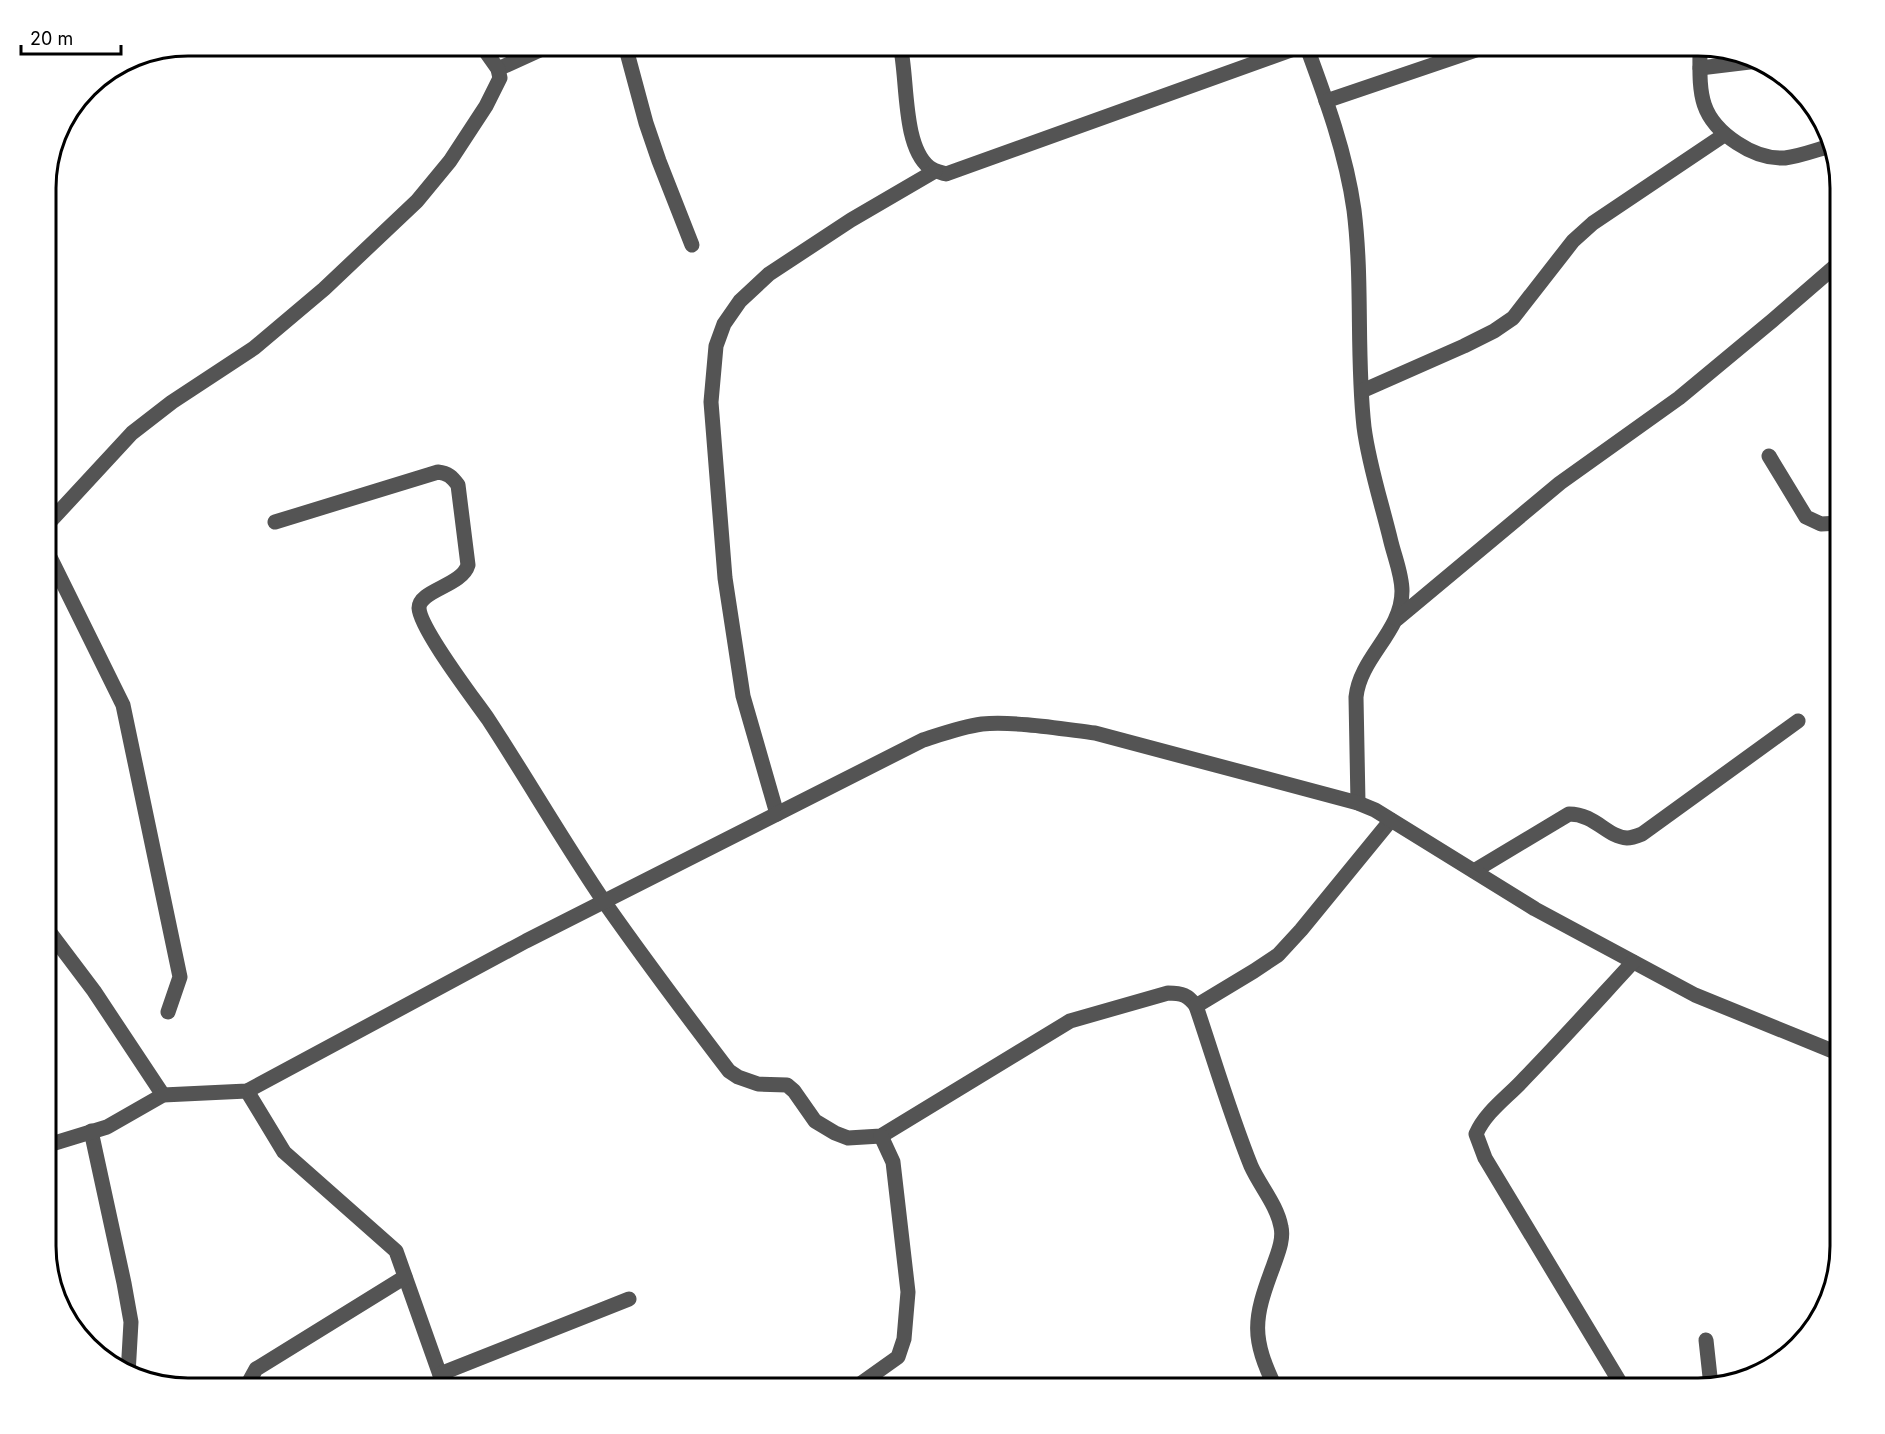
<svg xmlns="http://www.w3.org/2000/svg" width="1885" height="1434" viewBox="0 0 1885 1434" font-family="Inter,sans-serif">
  <rect width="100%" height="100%" fill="#fff"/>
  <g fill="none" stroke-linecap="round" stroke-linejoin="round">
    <g stroke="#545454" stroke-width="15">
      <path d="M 625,45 L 646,123 L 659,161 L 692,245"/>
      <path d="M 900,45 C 908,77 902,145 929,167 C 934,171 940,172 946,174 L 1305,45"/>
      <path d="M 1306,45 C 1326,99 1346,153 1354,210 C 1363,282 1356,355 1364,427 C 1369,466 1382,504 1391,542 C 1395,558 1402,575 1402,591 C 1402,632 1360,657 1356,697 L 1358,803"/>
      <path d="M 1700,45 C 1700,90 1696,116 1737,143 C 1752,153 1767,159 1785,158 C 1800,156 1816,150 1830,146"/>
      <path d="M 133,56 L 134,58"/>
      <path d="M 1700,68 L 1758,61"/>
      <path d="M 498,69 L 551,45"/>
      <path d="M 1326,101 L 1491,45"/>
      <path d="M 1362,391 L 1464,346 L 1494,331 L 1513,318 L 1573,241 L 1593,223 L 1724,135"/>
      <path d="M 1769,456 L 1806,517 L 1821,524 L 1840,523"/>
      <path d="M 275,522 L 438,472 C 448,473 452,477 458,485 L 468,565 C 462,586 419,590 419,608 C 420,629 474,699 488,719 C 528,780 564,843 605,903 C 645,960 687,1016 729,1071 L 738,1077 L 758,1084 L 787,1085 L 794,1091 L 815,1121 L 835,1133 L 848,1138 L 881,1136 L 1070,1021 L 1168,993 C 1182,993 1188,995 1196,1006 C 1214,1059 1230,1114 1251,1166 C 1260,1186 1277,1205 1281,1227 C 1284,1240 1277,1255 1273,1267 C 1253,1320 1251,1337 1276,1389"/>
      <path d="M 45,527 L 132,433 L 172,402 L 254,348 L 324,289 L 417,201 L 450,161 L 486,106 L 500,78 L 498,69 L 481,45"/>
      <path d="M 45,547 L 123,705 L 180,977 L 168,1012"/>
      <path d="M 1397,619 L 1560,483 L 1679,398 L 1773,320 L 1840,262"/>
      <path d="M 777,814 L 743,696 L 725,578 L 711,402 L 716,346 L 724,324 L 740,301 L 769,274 L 851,220 L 935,171"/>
      <path d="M 1474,871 L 1569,814 C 1595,814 1607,837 1627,838 C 1632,838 1637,836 1642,834 L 1798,721"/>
      <path d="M 45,926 L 94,991 L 163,1095"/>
      <path d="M 1196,1006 L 1254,971 L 1278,955 L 1301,930 L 1391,820"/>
      <path d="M 247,1091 L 284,1152 L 396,1251 L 445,1389"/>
      <path d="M 91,1131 L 124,1283 L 131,1322 L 128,1374"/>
      <path d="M 45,1146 L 107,1127 L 163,1095 L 247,1091 L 526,941 L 923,740 C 942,734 961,727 982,724 C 1015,721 1062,729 1095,733 L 1358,803 L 1375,810 L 1535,909 L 1695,995 L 1840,1054"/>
      <path d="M 1706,1340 L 1711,1386"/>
      <path d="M 440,1374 L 629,1299"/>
      <path d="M 245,1389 L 256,1369 L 405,1277"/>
      <path d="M 853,1389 L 898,1357 L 904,1339 L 908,1292 L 893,1162 L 881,1136"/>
      <path d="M 1624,1389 L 1485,1158 L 1476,1134 C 1486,1111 1509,1096 1525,1078 C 1562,1040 1597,1001 1633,962"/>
    </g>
  </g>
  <path d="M0 0H1885V1434H0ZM188 56H1698A132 132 0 0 1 1830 188V1246A132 132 0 0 1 1698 1378H188A132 132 0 0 1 56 1246V188A132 132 0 0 1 188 56Z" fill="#fff" fill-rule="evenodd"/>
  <path fill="none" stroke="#000" stroke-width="3" d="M188 56H1698A132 132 0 0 1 1830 188V1246A132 132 0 0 1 1698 1378H188A132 132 0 0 1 56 1246V188A132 132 0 0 1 188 56Z"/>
  <path d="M21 45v9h100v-9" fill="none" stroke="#000000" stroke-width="3"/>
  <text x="30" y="45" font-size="18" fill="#000000" stroke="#ffffff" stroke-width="4.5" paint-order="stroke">20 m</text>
</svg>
